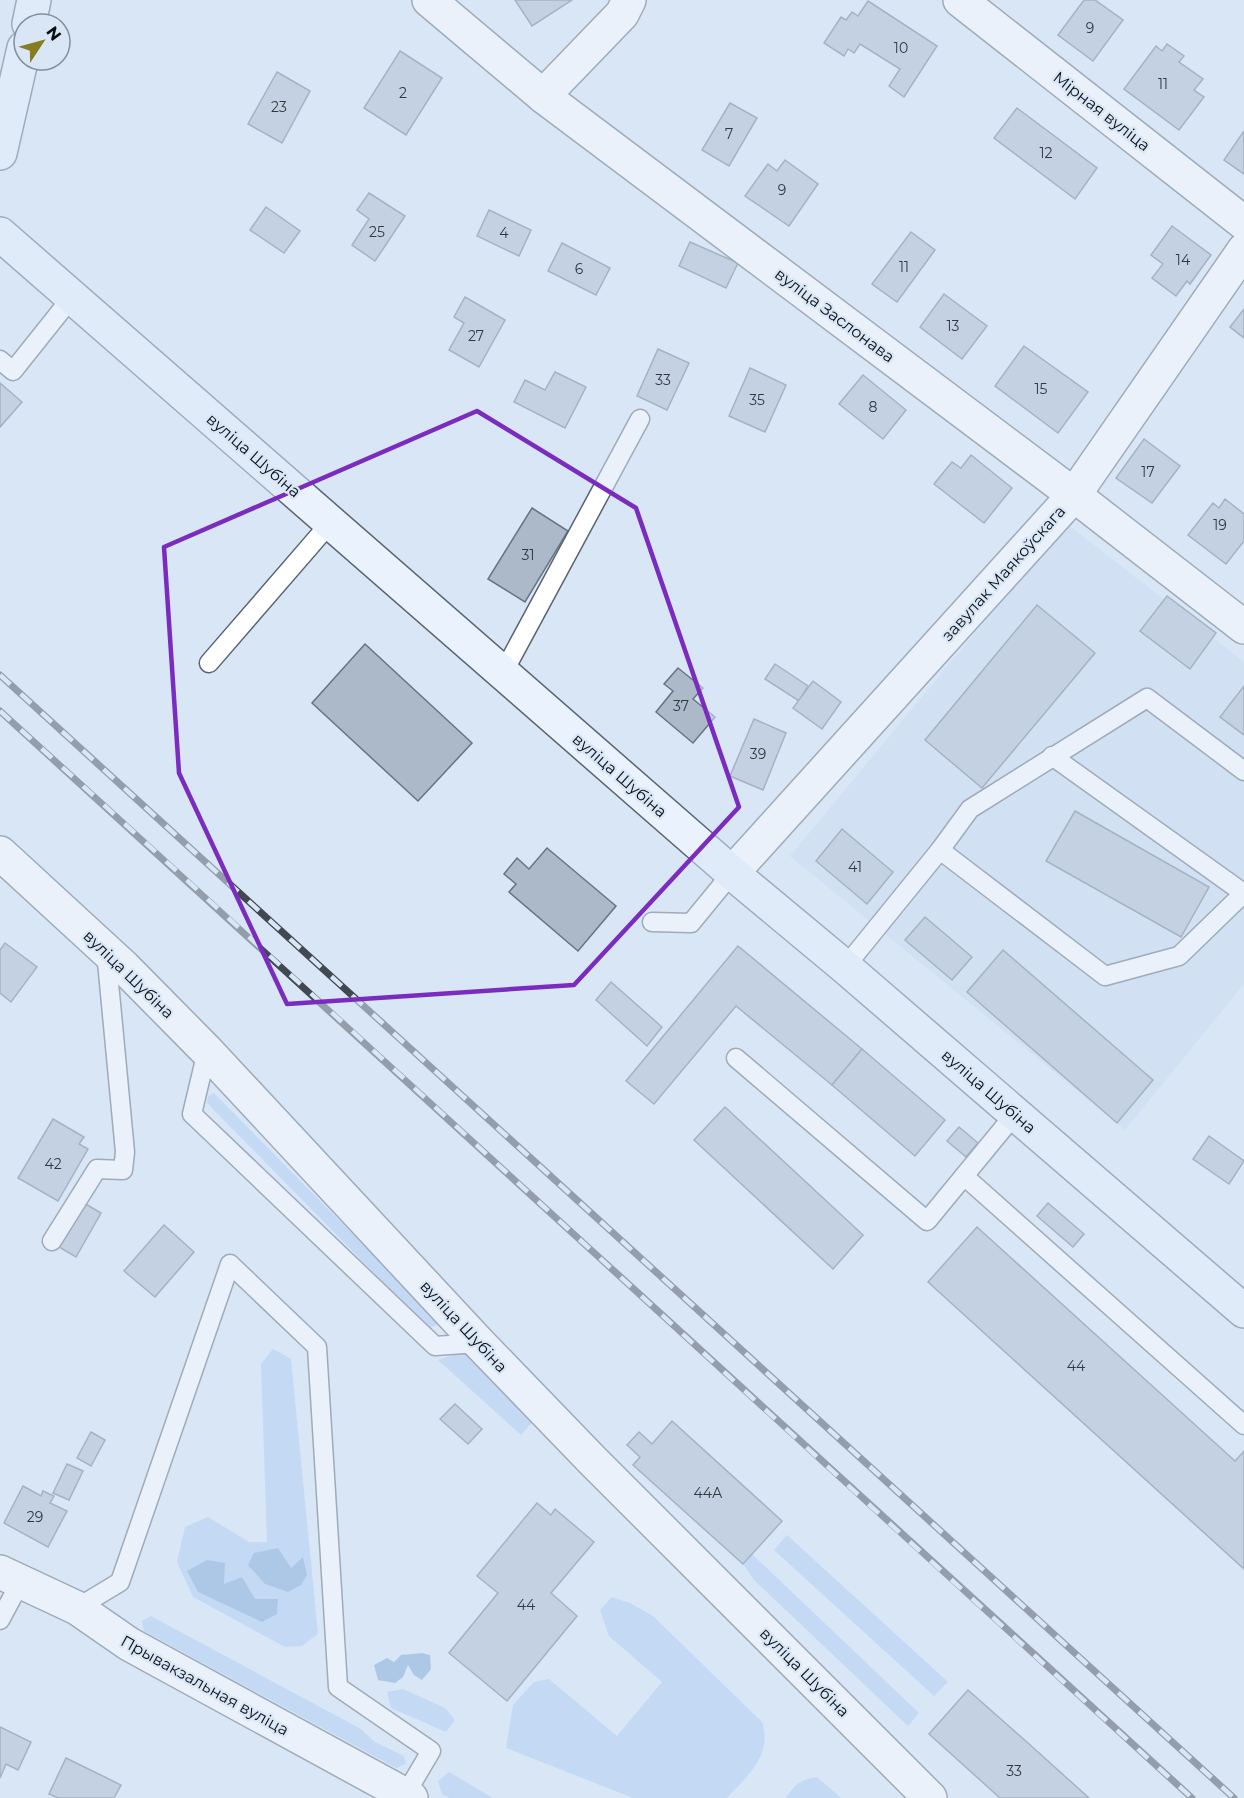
<svg xmlns="http://www.w3.org/2000/svg" width="1244" height="1798" viewBox="0 0 1244 1798" font-family="Montserrat,sans-serif">
  <rect width="100%" height="100%" fill="#d8e6f6"/>
  <path fill="#c7dbef" d="M 1066,523 L 1244,662 L 1244,984 L 1125,1130 L 790,856 Z"/>
  <g fill="#aaccf1">
    <path d="M 214,1093 L 436,1319 L 437,1325 L 428,1328 L 207,1103 L 208,1096 Z"/>
    <path d="M 273,1349 L 291,1359 L 318,1634 L 302,1646 L 285,1647 L 193,1597 L 177,1562 L 185,1527 L 208,1517 L 249,1542 L 267,1542 L 261,1364 Z"/>
    <path d="M 465,1351 L 536,1418 L 521,1435 L 438,1360 Z"/>
    <path d="M 787,1535 L 948,1682 L 934,1696 L 774,1550 Z"/>
    <path d="M 752,1554 L 919,1713 L 908,1726 L 754,1580 L 743,1564 Z"/>
    <path d="M 612,1597 L 630,1603 L 653,1616 L 762,1722 C 773,1755 748,1775 727,1798 L 633,1798 L 506,1748 L 513,1705 L 534,1682 L 549,1679 L 617,1736 L 662,1682 L 609,1636 L 600,1610 Z"/>
    <path d="M 151,1616 L 361,1729 L 375,1742 L 404,1756 L 406,1764 L 396,1768 L 144,1631 L 142,1621 Z"/>
    <path d="M 403,1689 L 445,1708 L 455,1720 L 446,1732 L 391,1708 L 387,1692 Z"/>
    <path d="M 449,1772 L 493,1798 L 449,1798 L 442,1794 L 438,1781 Z"/>
    <path d="M 817,1777 L 841,1798 L 786,1798 C 794,1785 801,1779 817,1777 Z"/>
  </g>
  <g fill="#78a5d6">
    <path d="M 278,1548 L 291,1568 L 303,1557 L 307,1575 L 301,1585 L 288,1592 L 265,1584 L 248,1565 L 254,1553 Z"/>
    <path d="M 207,1560 L 225,1563 L 224,1584 L 242,1577 L 255,1599 L 278,1599 L 277,1614 L 262,1622 L 198,1592 L 187,1571 Z"/>
    <path d="M 422,1653 L 430,1655 L 431,1669 L 422,1680 L 414,1675 L 408,1665 L 403,1677 L 395,1683 L 378,1680 L 374,1665 L 387,1658 L 394,1662 L 401,1655 Z"/>
  </g>
  <g fill="#acb9c9" stroke="#677482" stroke-width="1.5">
    <path d="M 515,0 L 572,0 L 532,26 Z"/>
    <path d="M 1084,0 L 1095,0 L 1123,20 L 1093,61 L 1058,35 Z"/>
    <path d="M 868,1 L 937,46 L 904,97 L 889,86 L 900,69 L 860,44 L 854,53 L 848,49 L 844,56 L 824,43 L 841,17 L 846,20 L 852,12 L 858,16 Z"/>
    <path d="M 1167,44 L 1184,56 L 1179,62 L 1203,79 L 1194,90 L 1204,97 L 1179,130 L 1124,89 L 1156,46 L 1162,51 Z"/>
    <path d="M 400,51 L 442,78 L 406,135 L 364,108 Z"/>
    <path d="M 277,72 L 310,91 L 282,143 L 248,124 Z"/>
    <path d="M 730,103 L 757,118 L 729,166 L 702,150 Z"/>
    <path d="M 1017,108 L 1097,168 L 1075,199 L 994,138 Z"/>
    <path d="M 1244,131 L 1244,174 L 1224,160 Z"/>
    <path d="M 785,160 L 818,184 L 789,226 L 745,196 L 768,164 L 777,171 Z"/>
    <path d="M 369,193 L 405,216 L 375,261 L 352,245 L 369,219 L 357,210 Z"/>
    <path d="M 266,207 L 300,231 L 284,253 L 250,230 Z"/>
    <path d="M 489,210 L 531,230 L 519,256 L 477,236 Z"/>
    <path d="M 1172,226 L 1211,255 L 1190,284 L 1187,281 L 1176,296 L 1152,278 L 1163,264 L 1151,255 Z"/>
    <path d="M 911,232 L 935,250 L 897,302 L 872,284 Z"/>
    <path d="M 690,242 L 738,263 L 726,288 L 679,266 Z"/>
    <path d="M 562,243 L 610,268 L 596,295 L 548,271 Z"/>
    <path d="M 944,294 L 987,326 L 962,359 L 920,327 Z"/>
    <path d="M 465,297 L 505,320 L 479,367 L 449,350 L 464,323 L 454,317 Z"/>
    <path d="M 1244,309 L 1244,338 L 1230,327 Z"/>
    <path d="M 1024,346 L 1088,392 L 1058,433 L 995,386 Z"/>
    <path d="M 658,349 L 689,363 L 667,410 L 637,396 Z"/>
    <path d="M 750,368 L 786,385 L 765,432 L 729,416 Z"/>
    <path d="M 555,372 L 586,387 L 565,428 L 514,402 L 525,380 L 545,390 Z"/>
    <path d="M 863,375 L 906,410 L 883,439 L 839,404 Z"/>
    <path d="M 0,383 L 22,402 L 0,427 Z"/>
    <path d="M 1144,439 L 1180,466 L 1152,503 L 1116,478 Z"/>
    <path d="M 971,455 L 1012,488 L 984,523 L 934,484 L 952,462 L 961,468 Z"/>
    <path d="M 1225,499 L 1244,514 L 1244,541 L 1226,564 L 1188,535 L 1213,503 L 1219,508 Z"/>
    <path d="M 532,508 L 568,531 L 525,602 L 488,579 Z"/>
    <path d="M 1167,596 L 1216,633 L 1190,669 L 1140,631 Z"/>
    <path d="M 1037,605 L 1095,653 L 982,788 L 925,740 Z"/>
    <path d="M 365,644 L 472,743 L 418,801 L 312,703 Z"/>
    <path d="M 775,664 L 808,686 L 799,701 L 765,679 Z"/>
    <path d="M 678,668 L 703,688 L 693,699 L 715,717 L 693,743 L 656,712 L 673,691 L 664,684 Z"/>
    <path d="M 813,681 L 841,702 L 822,729 L 793,708 Z"/>
    <path d="M 1244,686 L 1244,735 L 1220,717 Z"/>
    <path d="M 754,719 L 786,733 L 763,790 L 730,776 Z"/>
    <path d="M 1075,811 L 1209,887 L 1181,937 L 1046,861 Z"/>
    <path d="M 842,829 L 893,872 L 867,904 L 816,861 Z"/>
    <path d="M 547,848 L 616,906 L 578,951 L 509,892 L 516,884 L 504,874 L 517,858 L 529,869 Z"/>
    <path d="M 925,917 L 972,957 L 952,980 L 905,940 Z"/>
    <path d="M 5,943 L 37,967 L 11,1002 L 0,993 L 0,950 Z"/>
    <path d="M 738,946 L 862,1049 L 832,1085 L 736,1006 L 654,1104 L 626,1081 Z"/>
    <path d="M 1003,950 L 1153,1080 L 1117,1123 L 967,992 Z"/>
    <path d="M 611,982 L 662,1027 L 647,1046 L 596,1000 Z"/>
    <path d="M 862,1049 L 945,1120 L 915,1156 L 832,1085 Z"/>
    <path d="M 725,1107 L 863,1235 L 833,1269 L 694,1140 Z"/>
    <path d="M 53,1119 L 84,1137 L 79,1144 L 88,1149 L 58,1201 L 18,1178 Z"/>
    <path d="M 959,1127 L 978,1143 L 966,1157 L 947,1141 Z"/>
    <path d="M 1209,1136 L 1244,1161 L 1229,1184 L 1193,1159 Z"/>
    <path d="M 84,1203 L 101,1213 L 76,1257 L 59,1247 Z"/>
    <path d="M 1048,1203 L 1084,1234 L 1073,1247 L 1037,1216 Z"/>
    <path d="M 164,1225 L 194,1252 L 155,1297 L 124,1271 Z"/>
    <path d="M 977,1227 L 1235,1461 L 1244,1451 L 1244,1569 L 928,1282 Z"/>
    <path d="M 455,1404 L 482,1429 L 468,1444 L 440,1419 Z"/>
    <path d="M 672,1421 L 782,1521 L 743,1564 L 633,1465 L 640,1457 L 627,1445 L 639,1432 L 652,1444 Z"/>
    <path d="M 91,1432 L 105,1440 L 91,1466 L 77,1458 Z"/>
    <path d="M 67,1464 L 83,1471 L 69,1500 L 53,1493 Z"/>
    <path d="M 23,1486 L 41,1496 L 43,1491 L 54,1496 L 50,1503 L 67,1511 L 48,1547 L 4,1523 Z"/>
    <path d="M 537,1503 L 551,1515 L 555,1509 L 594,1542 L 551,1593 L 577,1616 L 507,1701 L 449,1653 L 498,1593 L 477,1576 Z"/>
    <path d="M 968,1690 L 1028,1743 L 1089,1798 L 1000,1798 L 929,1734 Z"/>
    <path d="M 0,1727 L 31,1742 L 18,1770 L 6,1764 L 0,1778 Z"/>
    <path d="M 66,1758 L 121,1785 L 114,1798 L 58,1798 L 49,1794 Z"/>
  </g>
  <g fill="none" stroke-linecap="round" stroke-linejoin="round">
    <g stroke="#586471" stroke-width="21">
      <g id="lane">
        <path d="M 0,360 L 13,371 L 72,297"/>
        <path d="M 209,663 L 331,522"/>
        <path d="M 503,673 L 640,419"/>
        <path d="M 1052,756 L 1242,892"/>
        <path d="M 940,850 L 1105,976 L 1179,956 L 1244,893"/>
        <path d="M 652,922 L 691,923 L 732,873"/>
        <path d="M 845,967 L 940,850 L 970,809 L 1147,698 L 1244,771"/>
        <path d="M 207,1051 L 192,1114 L 435,1346 L 479,1343"/>
        <path d="M 736,1058 L 927,1221 L 1015,1114"/>
        <path d="M 964,1176 L 1244,1425"/>
        <path d="M 52,1241 L 97,1169 L 123,1170 L 125,1152 L 106,951"/>
        <path d="M 77,1608 L 120,1582 L 230,1264 L 317,1347 L 338,1687 L 431,1751 L 405,1795"/>
        <path d="M 0,1620 L 21,1581"/>
      </g>
    </g>
    <g stroke="#586471" stroke-width="36">
      <g id="street">
        <path d="M 429,0 L 543,96 L 1074,495 L 1244,627"/>
        <path d="M 960,0 L 1244,223"/>
        <path d="M 543,96 L 622,14 L 629,0"/>
        <path d="M 0,853 L 124,967 L 207,1051 L 479,1343 L 593,1461 L 930,1798"/>
        <path d="M 732,873 L 1074,495 L 1244,250"/>
        <path d="M 0,1572 L 77,1608 L 129,1644 L 411,1798"/>
      </g>
    </g>
    <g stroke="#586471" stroke-width="36">
      <g id="secondary">
        <path d="M 29,24 L 34,0"/>
        <path d="M 0,153 L 24,48"/>
        <path d="M 0,234 L 732,873 L 845,967 L 1244,1311"/>
      </g>
    </g>
    <use href="#lane" stroke="#fff" stroke-width="18"/>
    <use href="#street" stroke="#fff" stroke-width="33"/>
    <use href="#secondary" stroke="#e9f2fd" stroke-width="33"/>
    <g stroke="#424850" stroke-width="7">
      <g id="rail">
        <path d="M 0,675 L 1234,1798"/>
        <path d="M 0,711 C 399,1071 793,1438 1192,1798"/>
      </g>
    </g>
    <use href="#rail" stroke="#d8e6f6" stroke-width="4.5" stroke-dasharray="14" stroke-linecap="butt"/>
  </g>
  <path d="M0 0H1244V1798H0ZM 477,411 L 636,508 L 739,807 L 574,985 L 287,1004 L 179,773 L 164,547 Z" fill="#d8e6f6" fill-opacity=".55" fill-rule="evenodd"/>
  <path fill="none" stroke="#7b2cbf" stroke-width="4.5" stroke-linejoin="round" d="M 477,411 L 636,508 L 739,807 L 574,985 L 287,1004 L 179,773 L 164,547 Z"/>
  <g text-anchor="middle" stroke-width="4.5" stroke-linejoin="round" paint-order="stroke">
    <g font-size="14" fill="#323840">
      <text x="1090" y="33">9</text>
      <text x="901" y="53">10</text>
      <text x="1163" y="89">11</text>
      <text x="403" y="98">2</text>
      <text x="279" y="112">23</text>
      <text x="729" y="139">7</text>
      <text x="1046" y="158">12</text>
      <text x="782" y="195">9</text>
      <text x="377" y="237">25</text>
      <text x="504" y="238">4</text>
      <text x="1183" y="265">14</text>
      <text x="904" y="272">11</text>
      <text x="579" y="274">6</text>
      <text x="953" y="331">13</text>
      <text x="476" y="341">27</text>
      <text x="663" y="385">33</text>
      <text x="1041" y="394">15</text>
      <text x="757" y="405">35</text>
      <text x="873" y="412">8</text>
      <text x="1148" y="477">17</text>
      <text x="1220" y="530">19</text>
      <text x="528" y="560">31</text>
      <text x="681" y="711">37</text>
      <text x="758" y="759">39</text>
      <text x="855" y="872">41</text>
      <text x="53" y="1169">42</text>
      <text x="1076" y="1371">44</text>
      <text x="708" y="1498">44А</text>
      <text x="35" y="1522">29</text>
      <text x="526" y="1610">44</text>
      <text x="1014" y="1776">33</text>
    </g>
    <g font-size="16" fill="#090d12" stroke="#d8e6f6">
      <text transform="translate(1102 111) rotate(38)" y="6">Мірная вуліца</text>
      <text transform="translate(835 315) rotate(37)" y="6">вуліца Заслонава</text>
      <text transform="translate(254 455) rotate(41)" y="6">вуліца Шубіна</text>
      <text transform="translate(1003 573) rotate(-48)" y="6">завулак Маякоўскага</text>
      <text transform="translate(620 775) rotate(41)" y="6">вуліца Шубіна</text>
      <text transform="translate(129 974) rotate(44)" y="6">вуліца Шубіна</text>
      <text transform="translate(989 1091) rotate(41)" y="6">вуліца Шубіна</text>
      <text transform="translate(464 1326) rotate(47)" y="6">вуліца Шубіна</text>
      <text transform="translate(805 1672) rotate(45)" y="6">вуліца Шубіна</text>
      <text transform="translate(205 1685) rotate(29)" y="6">Прывакзальная вуліца</text>
    </g>
  </g>
  <g transform="translate(42 42) rotate(54)"><circle r="28" fill="#d8e6f6" stroke="#858f9b" stroke-width="1.5"/>
  <path d="M0-4.5L10 22L0 15L-10 22Z" fill="#887c22"/>
  <text y="-9" font-size="16" font-weight="bold" text-anchor="middle" fill="#090d12">N</text>
  </g>
</svg>
